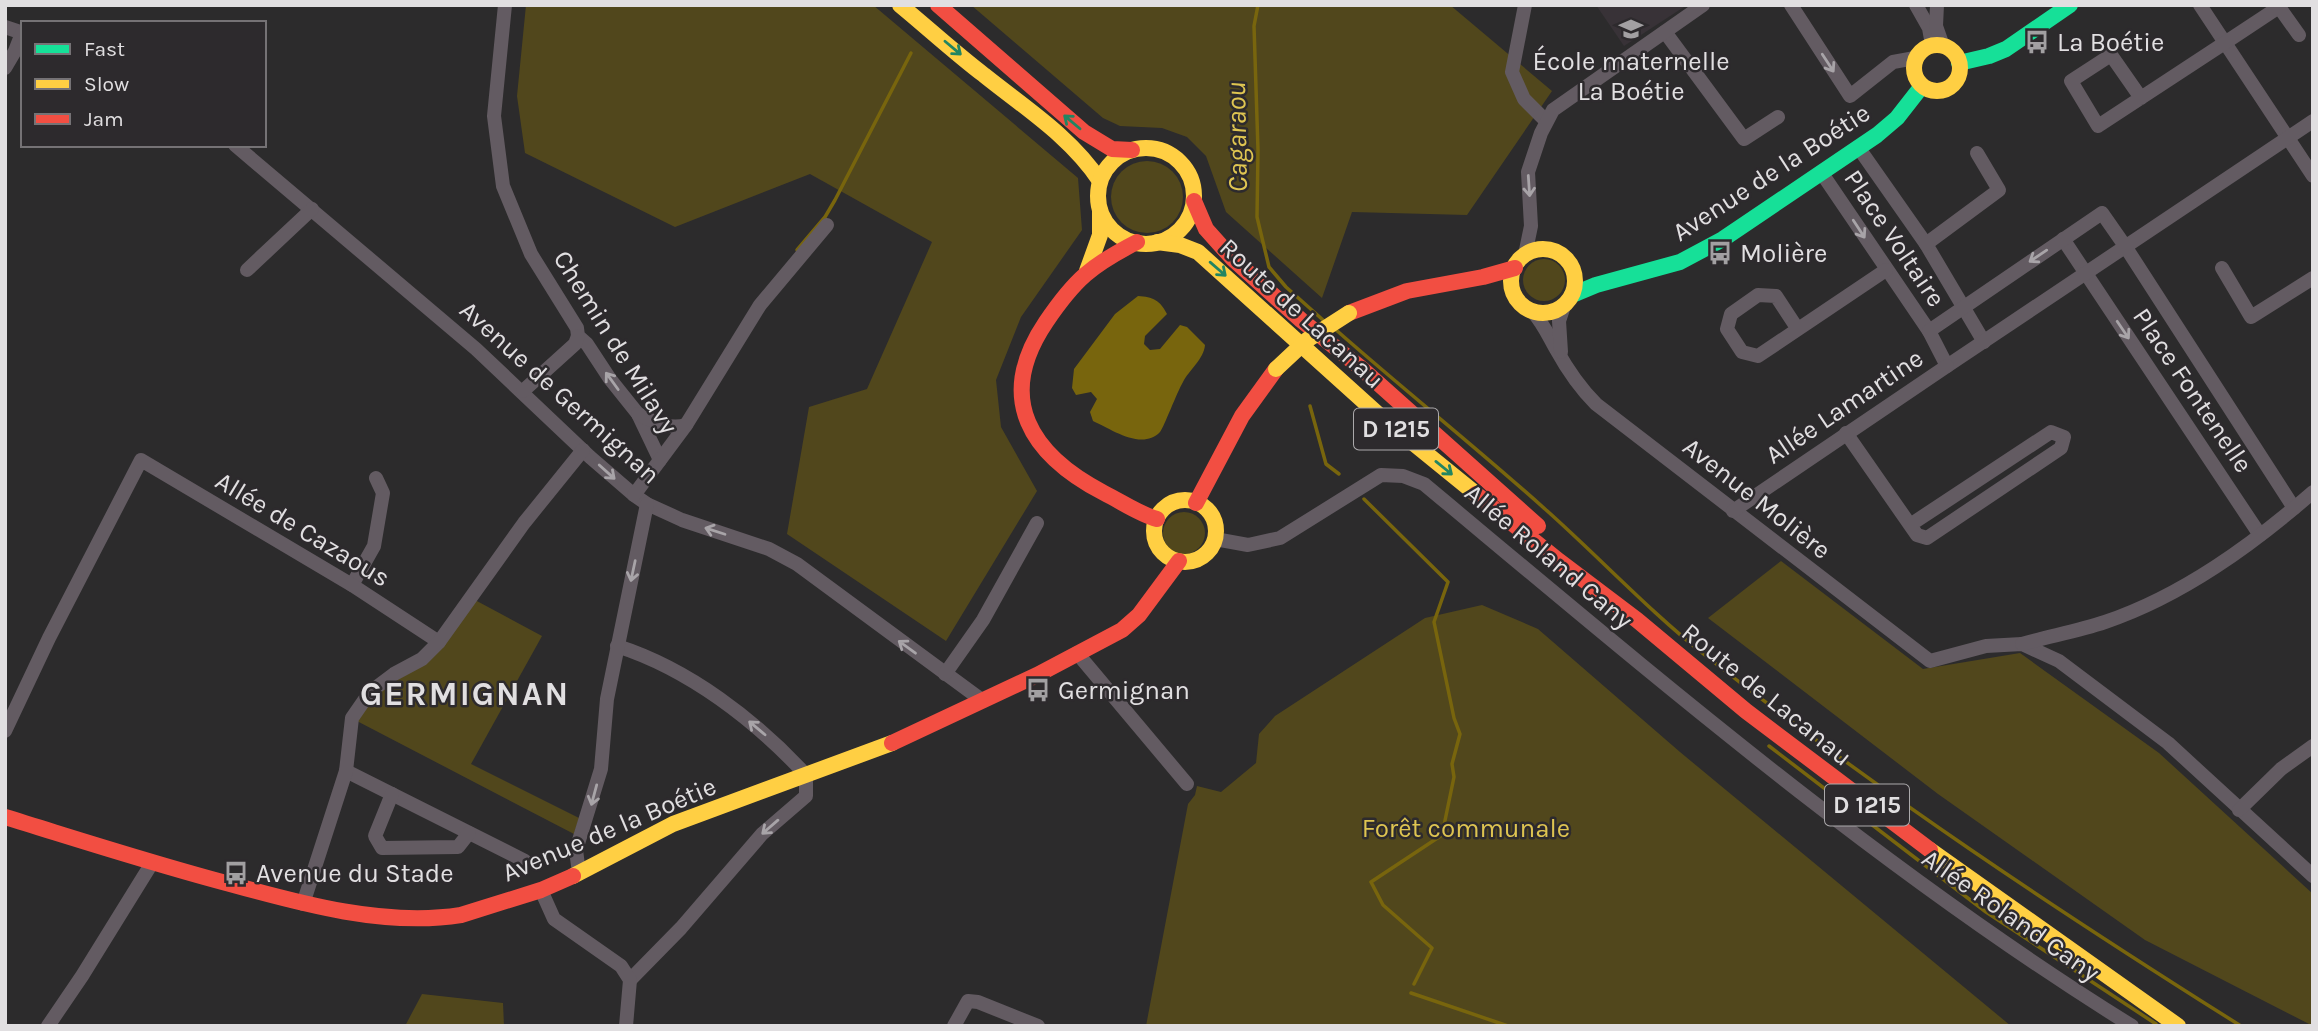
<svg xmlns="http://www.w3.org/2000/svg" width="2318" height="1031" viewBox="0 0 2318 1031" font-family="Karla,sans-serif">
  <rect width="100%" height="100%" fill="#2c2b2c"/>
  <path fill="#383237" d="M 1596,5 L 1687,5 L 1624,46 Z"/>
  <g fill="#51471c">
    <path d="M 526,5 L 873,5 L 1078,178 L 1082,230 L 1021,317 L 996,380 L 1001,427 L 1037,491 L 946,641 L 787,534 L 809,407 L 867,389 L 932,242 L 810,174 L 675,227 L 525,153 L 517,96 Z"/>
    <path d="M 971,5 L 1450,5 L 1552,91 L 1467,215 L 1352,212 L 1322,298 L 1226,212 L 1206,156 L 1187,137 L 1162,128 L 1120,126 L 1103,118 Z"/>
    <circle cx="1147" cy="197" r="36"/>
    <circle cx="1544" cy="280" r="21"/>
    <circle cx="1184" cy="533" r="21"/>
    <path d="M 1781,561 L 1923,669 L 2020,653 L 2159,753 L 2313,894 L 2313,1026 L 2145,940 L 1938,794 L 1708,618 Z"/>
    <path d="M 475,600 L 542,636 L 471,764 L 579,818 L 574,834 L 355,720 L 360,705 L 401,673 Z"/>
    <path d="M 1482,605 L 1538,629 L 1680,752 L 2011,1026 L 1146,1026 L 1188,804 L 1195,795 L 1197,786 L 1221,792 L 1256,763 L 1259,734 L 1275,716 L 1425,618 Z"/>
    <path d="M 422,994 L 503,1003 L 504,1026 L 405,1026 Z"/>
  </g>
  <path fill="#78650d" d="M 1138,296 C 1153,297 1160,300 1167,314 L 1145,336 L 1144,344 L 1150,350 L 1160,349 L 1180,325 L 1187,327 L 1205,345 C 1204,359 1189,370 1183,382 C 1177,392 1164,427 1160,432 C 1142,451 1111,429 1093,421 L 1090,412 L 1097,399 L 1091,392 L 1076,395 L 1072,388 L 1074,369 L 1115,314 Z"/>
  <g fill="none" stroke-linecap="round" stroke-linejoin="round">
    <g stroke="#78650d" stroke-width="3.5">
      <path d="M 1258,5 L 1254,26 L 1258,150 L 1257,217 L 1269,267 L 1286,287 L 1323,320"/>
      <path d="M 797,250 L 825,217 L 835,200 L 911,53"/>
      <path d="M 1335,329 C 1404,390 1476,447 1545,509 C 1599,557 1649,611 1706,656 C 1877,791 2058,911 2241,1026"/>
      <path d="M 1310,406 L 1326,464 L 1339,474"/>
      <path d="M 1364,499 L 1448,582 L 1434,622 L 1454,718 L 1460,734 L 1452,764 L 1454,777 L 1442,835 L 1371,882 L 1383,905 L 1432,948 L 1414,984"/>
      <path d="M 1769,746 L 1986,912 L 2156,1024"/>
      <path d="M 1411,993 L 1508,1026"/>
    </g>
    <g stroke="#635b62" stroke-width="14">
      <path d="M 505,5 L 494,116 L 503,186 L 531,254 L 577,328 L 578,336 L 587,344 L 610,379 L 638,414 L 660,460"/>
      <path d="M 1525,5 L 1512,72 L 1524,99 L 1546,121"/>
      <path d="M 1791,5 L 1850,96 L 1893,62 L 1915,58"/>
      <path d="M 1916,5 L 1929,28 L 1932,45"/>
      <path d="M 1937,5 L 1936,26 L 1943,46"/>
      <path d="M 2200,5 L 2313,176"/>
      <path d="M 5,27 L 23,33"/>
      <path d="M 1665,32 L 1744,139 L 1778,117"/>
      <path d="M 5,68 L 15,51 L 22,33"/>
      <path d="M 2141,98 L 2111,55 L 2071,81 L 2098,126 C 2159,86 2219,47 2279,7 L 2299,35"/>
      <path d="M 235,145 L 476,349 L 590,457 L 634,495 L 647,504 L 682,520 L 769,549 L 797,564 L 983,701"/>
      <path d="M 1858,147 L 1926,244 L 1984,342"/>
      <path d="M 1821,172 L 1929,331"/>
      <path d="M 2063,239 L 2260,535"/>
      <path d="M 1926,244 L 1999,190 L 1977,153"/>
      <path d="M 1525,255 L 1531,226 L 1528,172 L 1541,133 L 1553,110 L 1703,5"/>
      <path d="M 2222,268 L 2251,317 L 2313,278"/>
      <path d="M 247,270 L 312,209"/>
      <path d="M 1532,311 C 1543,323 1548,335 1556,349 C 1567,369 1580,388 1596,404 L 1930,661 L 1986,646 L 2022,644 L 2059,661 L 2168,743 L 2313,876"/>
      <path d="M 1797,328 L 1776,296 L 1758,295 L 1731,314 L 1727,329 L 1742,352 L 1758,356 L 1886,270"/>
      <path d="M 1561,352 L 1559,321 L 1564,306"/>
      <path d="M 523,391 L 575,344 L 578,336"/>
      <path d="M 638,414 C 654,422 669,430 686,425"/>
      <path d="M 1846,433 L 1917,535 L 1927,538 L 2061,448 L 2064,437 L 2051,432 L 1910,525"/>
      <path d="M 634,495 L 686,425 L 760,305 L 827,225"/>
      <path d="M 2294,508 L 2125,246 L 2102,213 L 1929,331 L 1947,366 L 2313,121"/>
      <path d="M 1733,511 L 1947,366"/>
      <path d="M 1215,539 L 1248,545 L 1280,538 L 1381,475 L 1403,476 L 1424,484 C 1652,674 1879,869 2132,1026"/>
      <path d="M 352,585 L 374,546 L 383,493 L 376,478"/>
      <path d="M 2022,644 C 2050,636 2078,631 2105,622 C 2182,596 2252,545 2313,492"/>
      <path d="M 617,646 C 689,669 755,720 806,775 L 806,796 L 762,834 L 681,928 L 630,980"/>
      <path d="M 1077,653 L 1187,784"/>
      <path d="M 945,674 L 983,620 L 1037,523"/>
      <path d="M 5,731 L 49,638 L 141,460 L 352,585 L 439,642"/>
      <path d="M 346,771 L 525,861"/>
      <path d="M 392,794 L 375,836 L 382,848 L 458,847 L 469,833"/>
      <path d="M 2239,810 L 2281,769 L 2313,746"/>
      <path d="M 579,873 L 576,850 L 601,769 L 607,699 L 647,504"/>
      <path d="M 541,890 L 554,919 L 621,966 L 630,980 L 626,1026"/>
      <path d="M 303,904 L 346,771 L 352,718 L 370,692 L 394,674 L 422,659 L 439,642 L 524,523 L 583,450"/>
      <path d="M 48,1026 L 82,976 L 152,863"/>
      <path d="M 954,1026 L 968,1001 L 978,1002 L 1038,1026"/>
    </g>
    <g stroke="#16e098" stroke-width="16">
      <path d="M 1959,63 L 1989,56 L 2006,49 L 2070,5"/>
      <path d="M 1572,295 L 1596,285 L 1680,262 L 1723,239 L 1877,135 L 1897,118 L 1922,86"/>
    </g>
    <g stroke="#ffcf43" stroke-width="16">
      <path d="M 900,5 C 928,28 955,53 984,75 C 1025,108 1070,136 1100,181"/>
      <circle cx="1937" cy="68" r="23"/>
      <circle cx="1146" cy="196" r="48"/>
      <path d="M 1157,242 L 1180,245 L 1198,252 L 1380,416 L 1476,494"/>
      <circle cx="1543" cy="281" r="32"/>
      <path d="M 1087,271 L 1100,235 L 1100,211"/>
      <circle cx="1185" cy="531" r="31"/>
      <path d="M 1930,850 L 2178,1026"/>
      <path d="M 573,876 L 673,824 L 892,743"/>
    </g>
    <g stroke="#f24e42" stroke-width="16">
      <path d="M 938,5 L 1084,132 L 1112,149 L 1132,150"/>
      <path d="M 1194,201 L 1206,229 L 1232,258 L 1301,320 L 1361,368 L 1538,526"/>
      <path d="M 1137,242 C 1092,265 1075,279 1046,322 C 994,399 1031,455 1104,493 C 1122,502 1139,514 1157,519"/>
      <path d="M 1349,313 L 1407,291 L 1483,277 L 1515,268"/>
      <path d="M 1476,494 L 1559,561 L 1637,620 L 1746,711 L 1930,850"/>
      <path d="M 1196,503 L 1242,416 L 1276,369"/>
      <path d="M 892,743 L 1037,675 L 1122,630 L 1139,615 L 1179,561"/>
      <path d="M 5,817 C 80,840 154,864 230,884 C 302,904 386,927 461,915 L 541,890 L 573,876"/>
    </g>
    <path stroke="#ffcf43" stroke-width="16" d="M 1276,369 L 1307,340 L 1349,313"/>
  </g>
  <defs><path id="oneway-shaft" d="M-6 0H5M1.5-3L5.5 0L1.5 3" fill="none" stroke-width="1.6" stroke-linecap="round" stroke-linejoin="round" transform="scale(1.75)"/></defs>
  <g stroke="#228562">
    <use href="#oneway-shaft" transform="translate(953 48) rotate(40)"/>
    <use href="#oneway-shaft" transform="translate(1072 122) rotate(-140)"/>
    <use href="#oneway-shaft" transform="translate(1218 269) rotate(41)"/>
    <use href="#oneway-shaft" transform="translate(1444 468) rotate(39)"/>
  </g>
  <g stroke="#a8a4a8">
    <use href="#oneway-shaft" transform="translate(1828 63) rotate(57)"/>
    <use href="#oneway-shaft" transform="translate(1529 186) rotate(86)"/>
    <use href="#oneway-shaft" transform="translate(1859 229) rotate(57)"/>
    <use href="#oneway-shaft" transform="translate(2038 256) rotate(146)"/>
    <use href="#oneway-shaft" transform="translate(2123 330) rotate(56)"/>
    <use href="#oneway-shaft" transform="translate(612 381) rotate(-126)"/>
    <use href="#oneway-shaft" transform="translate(607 472) rotate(42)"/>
    <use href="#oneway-shaft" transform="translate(715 531) rotate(-162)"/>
    <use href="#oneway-shaft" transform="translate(633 571) rotate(102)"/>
    <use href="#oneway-shaft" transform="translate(907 647) rotate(-144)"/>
    <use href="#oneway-shaft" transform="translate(757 728) rotate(-140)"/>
    <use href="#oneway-shaft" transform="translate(594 795) rotate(105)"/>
    <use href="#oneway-shaft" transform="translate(770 827) rotate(139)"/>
  </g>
  <defs>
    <g id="school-bare" transform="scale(1.89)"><path d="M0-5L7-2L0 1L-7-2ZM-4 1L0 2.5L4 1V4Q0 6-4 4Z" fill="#a2a0a2" stroke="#2d2a2d" stroke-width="2.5" paint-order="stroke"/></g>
    <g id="bus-bare" transform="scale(1.89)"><path d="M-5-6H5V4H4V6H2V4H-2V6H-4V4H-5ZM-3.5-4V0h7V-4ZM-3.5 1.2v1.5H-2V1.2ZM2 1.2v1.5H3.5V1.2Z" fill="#a2a0a2" stroke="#2d2a2d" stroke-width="2.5" paint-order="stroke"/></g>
  </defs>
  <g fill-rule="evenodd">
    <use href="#school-bare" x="1631" y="29"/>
    <use href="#bus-bare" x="2037" y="42"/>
    <use href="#bus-bare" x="1720" y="253"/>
    <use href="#bus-bare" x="1038" y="690"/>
    <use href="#bus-bare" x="236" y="873"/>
  </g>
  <g text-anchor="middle" stroke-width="5" stroke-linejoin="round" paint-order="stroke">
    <g fill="#2d2a2d" stroke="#aba9ab" stroke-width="2">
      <rect x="1354" y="408.5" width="84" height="41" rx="5"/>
      <rect x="1825" y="784.5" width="84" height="41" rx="5"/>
    </g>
    <g font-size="24" font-weight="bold" fill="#e1dfe1">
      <text x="1396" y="437">D 1215</text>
      <text x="1867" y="813">D 1215</text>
    </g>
    <g font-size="26" fill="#e1dfe1" stroke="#2d2a2d" text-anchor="start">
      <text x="2057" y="51">La Boétie</text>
      <text x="1631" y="70" text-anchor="middle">École maternelle<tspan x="1631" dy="30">La Boétie</tspan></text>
      <text x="1740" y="262">Molière</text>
      <text x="1058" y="699">Germignan</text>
      <text x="256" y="882">Avenue du Stade</text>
    </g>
    <g font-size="26" fill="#e1dfe1" stroke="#2d2a2d">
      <text transform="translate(1771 172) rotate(-33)" y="9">Avenue de la Boétie</text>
      <text transform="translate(1895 238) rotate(56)" y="9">Place Voltaire</text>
      <text transform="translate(1302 313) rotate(42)" y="9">Route de Lacanau</text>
      <text transform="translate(616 342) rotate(58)" y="9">Chemin de Milavy</text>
      <text transform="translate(2193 390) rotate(56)" y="9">Place Fontenelle</text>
      <text transform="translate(560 392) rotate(42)" y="9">Avenue de Germignan</text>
      <text transform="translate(1844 406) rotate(-34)" y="9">Allée Lamartine</text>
      <text transform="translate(1757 498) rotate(38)" y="9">Avenue Molière</text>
      <text transform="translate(303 529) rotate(31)" y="9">Allée de Cazaous</text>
      <text transform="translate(1549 556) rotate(40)" y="9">Allée Roland Cany</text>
      <text transform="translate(1767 694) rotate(39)" y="9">Route de Lacanau</text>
      <text transform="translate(609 829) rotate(-23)" y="9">Avenue de la Boétie</text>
      <text transform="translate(2011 915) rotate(35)" y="9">Allée Roland Cany</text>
    </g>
    <g font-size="26" fill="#dec451" stroke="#2d2a2d">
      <text x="1466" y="837">Forêt communale</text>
    </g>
    <g font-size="28" font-style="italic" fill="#dfc551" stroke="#2d2a2d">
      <text transform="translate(1236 137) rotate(-91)" y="10">Cagaraou</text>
    </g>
    <g font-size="33" font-weight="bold" letter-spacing="2" fill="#e1dfe1" stroke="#2d2a2d">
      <text x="465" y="705">GERMIGNAN</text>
    </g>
  </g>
  <rect width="2318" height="1031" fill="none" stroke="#e1dfe1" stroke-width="14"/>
  <rect x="21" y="21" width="245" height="126" fill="#2d2a2d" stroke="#757275" stroke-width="2"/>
  <rect x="35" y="44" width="35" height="10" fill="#16e098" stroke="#757275" stroke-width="2"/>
  <text x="84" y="56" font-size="21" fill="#e1dfe1">Fast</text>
  <rect x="35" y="79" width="35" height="10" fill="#ffcf43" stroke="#757275" stroke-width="2"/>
  <text x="84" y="91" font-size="21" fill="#e1dfe1">Slow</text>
  <rect x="35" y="114" width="35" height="10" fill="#f24e42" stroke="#757275" stroke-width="2"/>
  <text x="84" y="126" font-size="21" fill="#e1dfe1">Jam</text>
</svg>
